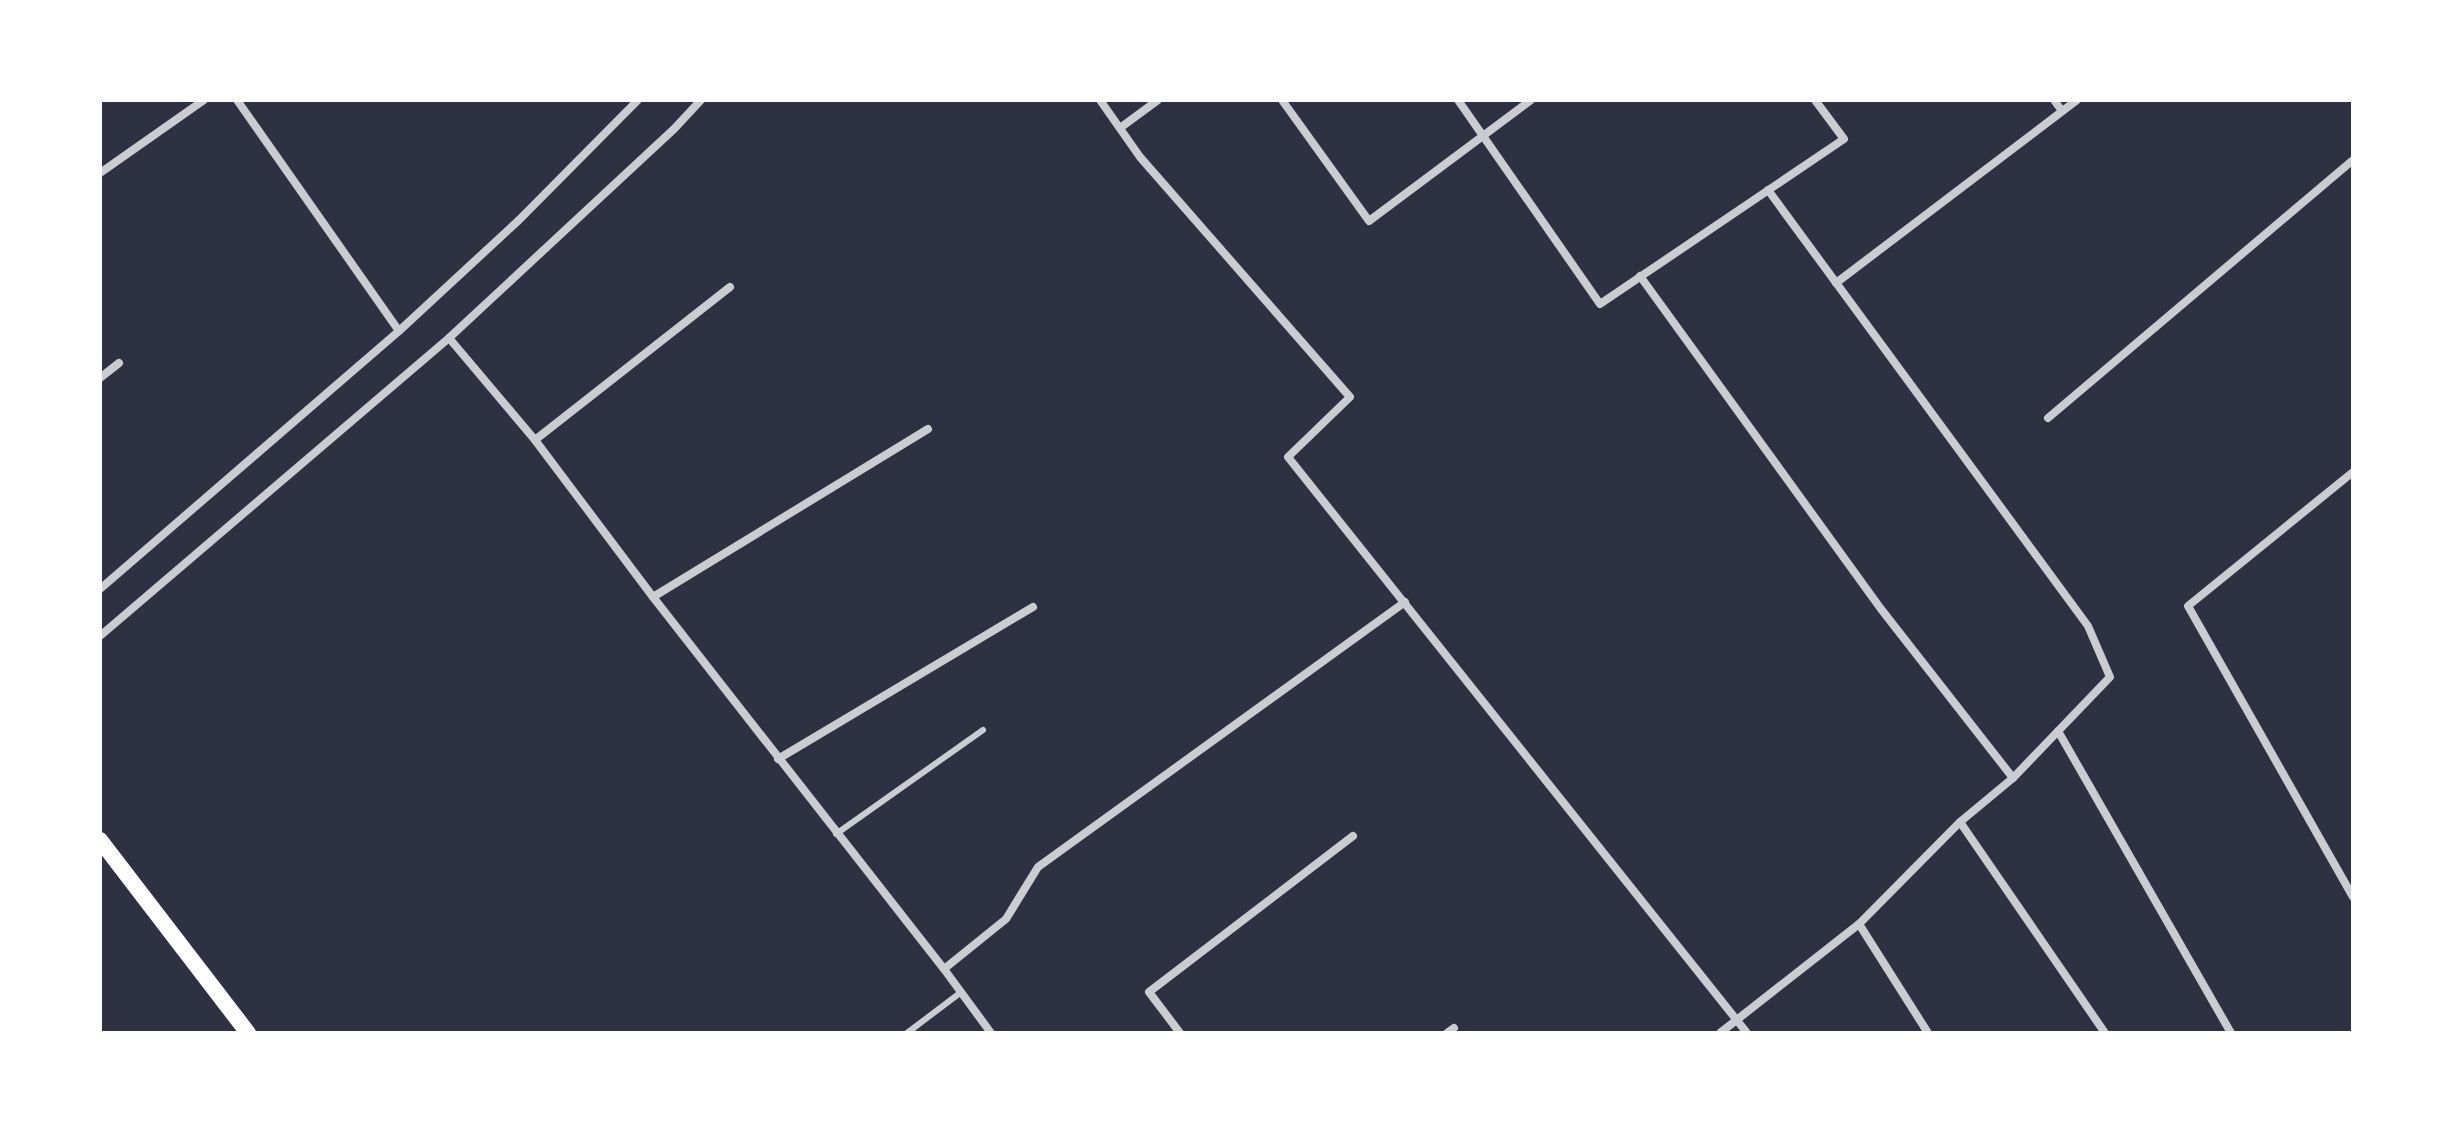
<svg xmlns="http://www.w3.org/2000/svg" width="2453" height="1133" viewBox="0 0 2453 1133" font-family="'Fira Sans Condensed',sans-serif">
  <rect width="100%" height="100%" fill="#2d3142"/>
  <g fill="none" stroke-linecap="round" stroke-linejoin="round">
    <g stroke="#caccd0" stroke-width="6">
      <path d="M 836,834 L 983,730"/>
      <path d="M 907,1033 L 960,993"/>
    </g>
    <g stroke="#caccd0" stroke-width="8">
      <path d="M 237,100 L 399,331"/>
      <path d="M 1100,100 L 1140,157 L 1350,397 L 1288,457 L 1747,1033"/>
      <path d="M 1282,100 L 1369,221 L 1531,100"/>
      <path d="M 1458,100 L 1600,304 L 1844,139 L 1815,100"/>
      <path d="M 2054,100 L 2062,111"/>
      <path d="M 1120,128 L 1158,100"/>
      <path d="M 100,173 L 204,100"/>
      <path d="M 1640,276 L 1881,609 L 2013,778"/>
      <path d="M 1836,283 L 2077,100"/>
      <path d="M 449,338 L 535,440 L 653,597 L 944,969 L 991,1033"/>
      <path d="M 100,378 L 119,363"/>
      <path d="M 2048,418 L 2353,160"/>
      <path d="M 535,440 L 730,287"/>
      <path d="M 2353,472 L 2188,606 L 2353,897"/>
      <path d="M 100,589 L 399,331 L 519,220 L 638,100"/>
      <path d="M 653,597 L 928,429"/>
      <path d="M 100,636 L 449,338 L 674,129 L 701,100"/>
      <path d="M 2058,731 L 2231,1033"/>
      <path d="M 778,759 L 1033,607"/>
      <path d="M 1960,822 L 2105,1033"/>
      <path d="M 1859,924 L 1928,1033"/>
      <path d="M 944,969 L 1006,919 L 1038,867 L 1405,602"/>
      <path d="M 1180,1033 L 1149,992 L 1353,836"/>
      <path d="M 1447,1033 L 1454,1028"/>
      <path d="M 1720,1033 L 1859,924 L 1960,822 L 2013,778 L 2110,677 L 2088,626 L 1768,190"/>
    </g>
    <path stroke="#fff" stroke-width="16" d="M 100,840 L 248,1033"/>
  </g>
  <rect width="2453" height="1133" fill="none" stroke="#ffffff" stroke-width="204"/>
</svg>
